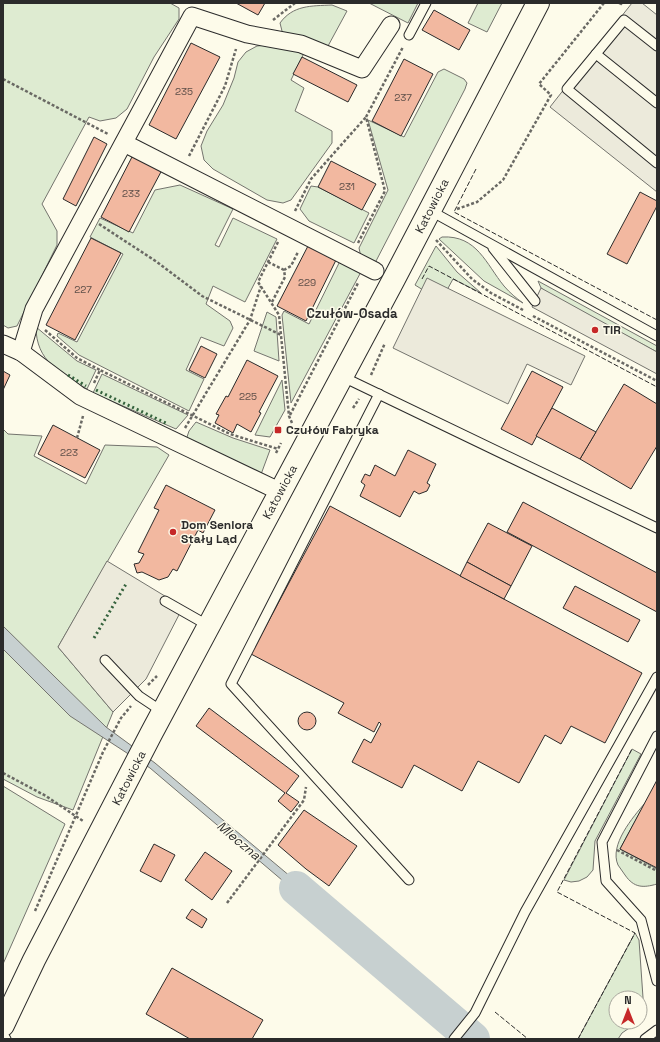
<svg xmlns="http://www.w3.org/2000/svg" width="660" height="1042" viewBox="0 0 660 1042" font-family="'Space Grotesk',sans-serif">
  <rect width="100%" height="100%" fill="#fdfbea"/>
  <g fill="#deebd1" stroke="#74746e">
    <path d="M 3,3 L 170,3 L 179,8 L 179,19 L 154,57 L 127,109 L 116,118 L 100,121 L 89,117 L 42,204 L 57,231 L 57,245 L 17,326 L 8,328 L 3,325 Z"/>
    <path d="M 369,3 L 418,3 L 408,23 Z"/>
    <path d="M 478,3 L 502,3 L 487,32 L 468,23 Z"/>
    <path d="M 332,5 L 347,11 L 328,46 L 285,35 L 282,31 L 280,23 C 293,5 311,6 332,5 Z"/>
    <path d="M 277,44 L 304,53 L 291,80 L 304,88 L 295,111 L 332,131 L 332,143 L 291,200 L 283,203 L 267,200 L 213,169 L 204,160 L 201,146 L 207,131 L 223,105 L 234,78 L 238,62 L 246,52 L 257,46 Z"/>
    <path d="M 444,69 L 464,79 L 467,83 L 465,89 L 375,263 L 361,257 L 359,248 L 388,190 L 368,120 L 404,137 L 438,72 Z"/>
    <path d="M 180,185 L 233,209 L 215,245 L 219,247 L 233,218 L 277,239 L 245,302 L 213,286 L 206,304 L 230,321 L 233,328 L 224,346 L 201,337 L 186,370 L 204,379 L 189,411 L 79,355 L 57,336 L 58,333 L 77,342 L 123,254 L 90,237 L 100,218 L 133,233 L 155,190 Z"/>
    <path d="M 311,186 L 318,187 L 369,213 L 354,243 L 309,221 L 300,209 Z"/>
    <path d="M 442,237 C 477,235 486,264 504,286 C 510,293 516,298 523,303 L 484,281 L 439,239 Z"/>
    <path d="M 436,246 L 457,272 L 481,293 L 453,279 L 441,301 L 415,285 Z"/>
    <path d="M 341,259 L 362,270 L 291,403 L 282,315 L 284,311 L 309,324 Z"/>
    <path d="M 538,281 L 657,346 L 657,352 L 551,295 L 541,288 Z"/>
    <path d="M 267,312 L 276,317 L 279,361 L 254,351 Z"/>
    <path d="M 36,327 L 77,361 L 96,370 L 87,389 C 60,373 36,361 36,327 Z"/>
    <path d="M 102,374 L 188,415 L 176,429 L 93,393 Z"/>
    <path d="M 282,380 L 285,410 L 270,437 L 255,435 Z"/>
    <path d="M 196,422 L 233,438 L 270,450 L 260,477 L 186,440 L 189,431 Z"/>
    <path d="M 3,429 L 8,434 L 42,436 L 34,456 L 86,484 L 105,445 L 157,447 L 169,455 L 58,647 L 113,712 L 73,810 L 37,797 L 3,779 Z"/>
    <path d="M 632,749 L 641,754 L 595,841 L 593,870 L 587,877 L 579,881 L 571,882 L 564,880 Z"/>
    <path d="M 3,786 L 65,824 L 3,964 Z"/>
    <path d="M 645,803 L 620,849 L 657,869 L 657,884 C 643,888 634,888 625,875 C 623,872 620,868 618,865 C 609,845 633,817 645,803 Z"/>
    <path d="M 635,933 L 639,940 L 644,1012 L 640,1019 L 640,998 L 616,998 L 616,1022 L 638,1022 L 622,1033 L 618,1039 L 578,1039 Z"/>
  </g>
  <g fill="#eceadb" stroke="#74746e">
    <path d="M 632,3 L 642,3 L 657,15 L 657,192 L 550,107 Z"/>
    <path d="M 427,278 L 585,356 L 571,385 L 527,364 L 508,404 L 393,348 Z"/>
    <path d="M 541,288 L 657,352 L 657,374 L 532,307 Z"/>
    <path d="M 107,561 L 183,607 L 146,679 L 113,712 L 58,647 Z"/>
  </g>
  <path fill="#c7d0d0" stroke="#74746e" d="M 3,626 L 106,727 L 155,763 L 334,913 L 329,920 L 150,768 L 70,716 L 3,649 Z"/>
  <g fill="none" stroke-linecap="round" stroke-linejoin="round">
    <path stroke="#c7d0d0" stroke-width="34" d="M 296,888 L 473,1039"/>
  </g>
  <g fill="#f2b8a0" stroke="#2b2b2b">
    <path d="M 236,3 L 265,3 L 258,15 Z"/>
    <path d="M 434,10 L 470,30 L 459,50 L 422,30 Z"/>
    <path d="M 191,43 L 220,57 L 176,139 L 149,125 Z"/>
    <path d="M 302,57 L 357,85 L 348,102 L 293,74 Z"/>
    <path d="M 404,59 L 433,74 L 401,136 L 372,121 Z"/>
    <path d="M 94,137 L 107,144 L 76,206 L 63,199 Z"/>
    <path d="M 133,155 L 162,170 L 129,232 L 101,217 Z"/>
    <path d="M 331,161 L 376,184 L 362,210 L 318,187 Z"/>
    <path d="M 640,192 L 657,201 L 657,206 L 627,264 L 607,254 Z"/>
    <path d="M 91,238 L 121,253 L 75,340 L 46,325 Z"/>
    <path d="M 309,244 L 337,258 L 306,321 L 277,306 Z"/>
    <path d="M 201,346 L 217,354 L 205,378 L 189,370 Z"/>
    <path d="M 247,360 L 278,376 L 259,412 L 261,413 L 251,432 L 237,424 L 233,433 L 215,423 L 219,415 L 216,414 L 226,396 L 228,397 Z"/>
    <path d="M 3,371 L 10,375 L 3,390 Z"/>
    <path d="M 532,371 L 563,387 L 532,445 L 501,429 Z"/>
    <path d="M 624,384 L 657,404 L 657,446 L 631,489 L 580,459 Z"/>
    <path d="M 552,408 L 596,432 L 580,459 L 536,436 Z"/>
    <path d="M 53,425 L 100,450 L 85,478 L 38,454 Z"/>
    <path d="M 408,450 L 436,464 L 427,483 L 430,485 L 427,491 L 419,494 L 414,491 L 400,517 L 360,496 L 365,485 L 361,482 L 365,474 L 370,476 L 375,465 L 395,476 Z"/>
    <path d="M 166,485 L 215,510 L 203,533 L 198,530 L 177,571 L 173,569 L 168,577 L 159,580 L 142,572 L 137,573 L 134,564 L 139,563 L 144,554 L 138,552 L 159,510 L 154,508 Z"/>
    <path d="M 523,502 L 657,573 L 657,612 L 507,532 Z"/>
    <path d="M 330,506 L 642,673 L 605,743 L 571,726 L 561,744 L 545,735 L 519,783 L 478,761 L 462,791 L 414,765 L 402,788 L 352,762 L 364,739 L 371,743 L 381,724 L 379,722 L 374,732 L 338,713 L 344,703 L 251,654 Z"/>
    <path d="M 488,523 L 532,546 L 511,586 L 467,562 Z"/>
    <path d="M 467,562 L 511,586 L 504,599 L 460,576 Z"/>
    <path d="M 575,586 L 640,620 L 628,642 L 563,608 Z"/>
    <path d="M 209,708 L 299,776 L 286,793 L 299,802 L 291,812 L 278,801 L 285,793 L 196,726 Z"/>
    <circle cx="307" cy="721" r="9"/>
    <path d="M 657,780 L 657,868 L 620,849 Z"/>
    <path d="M 304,810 L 357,846 L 329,886 L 306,869 L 278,845 Z"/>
    <path d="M 154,844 L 175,855 L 161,882 L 140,871 Z"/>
    <path d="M 205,852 L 232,871 L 212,900 L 185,880 Z"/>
    <path d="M 192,909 L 207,919 L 202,928 L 186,918 Z"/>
    <path d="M 172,968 L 263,1020 L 252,1039 L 190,1039 L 146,1014 Z"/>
  </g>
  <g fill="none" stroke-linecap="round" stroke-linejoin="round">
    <g stroke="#2b2b2b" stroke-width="11">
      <g id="service">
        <path d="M 409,35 L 426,3"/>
        <path d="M 657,46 L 624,20 L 567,89 L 657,163"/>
        <path d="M 596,54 L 657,103"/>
        <path d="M 429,210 L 657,336"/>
        <path d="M 493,248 L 535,301"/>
        <path d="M 341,376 L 657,528"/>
        <path d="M 379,394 L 231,684 L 409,880"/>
        <path d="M 165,601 L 209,626"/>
        <path d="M 105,660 L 139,696 L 163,712"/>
        <path d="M 657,736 L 602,842 L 606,881 L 641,920 L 657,981"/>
        <path d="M 3,1034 L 6,1039"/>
        <path d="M 454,1039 L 475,1013 L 525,912 L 657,677"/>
        <path d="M 645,1039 L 657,1030"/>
      </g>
    </g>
    <g stroke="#2b2b2b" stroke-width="19">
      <g id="minor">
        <path d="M 124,143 L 375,271"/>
        <path d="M 3,344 L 21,352 L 80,396 L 281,492"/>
        <path d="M 21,352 L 34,309 L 192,16 L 247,34 L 301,44 L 362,69 L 391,25"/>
      </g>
    </g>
    <g stroke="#2b2b2b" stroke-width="24">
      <path id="secondary" d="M 3,1025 L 34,960 L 151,734 L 394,279 L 538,3"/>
    </g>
    <g stroke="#6a6964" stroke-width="2.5" stroke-dasharray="3 2" stroke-linecap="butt">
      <path d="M 619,3 L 621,4 L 622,3"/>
      <path d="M 273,20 L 295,3"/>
      <path d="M 3,79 L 108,134"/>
      <path d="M 189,156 L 225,86 L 236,49"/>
      <path d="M 457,209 L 477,202 L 503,180 L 551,95 L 539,84 L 604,3"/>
      <path d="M 295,211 L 311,179 L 366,117"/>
      <path d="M 99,224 L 157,262 L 202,296 L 281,335"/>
      <path d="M 436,240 L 472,279 L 491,293 L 523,310"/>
      <path d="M 278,242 L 258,282 L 279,315 L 289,416 L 292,423"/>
      <path d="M 358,243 L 385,191 L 366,117 L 403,47"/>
      <path d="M 268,262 L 284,270"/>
      <path d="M 272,302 L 285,277 L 284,270 L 291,266 L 298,252"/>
      <path d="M 533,316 L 657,381"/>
      <path d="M 45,330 L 77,358 L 100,370"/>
      <path d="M 371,375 L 385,343"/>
      <path d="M 94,383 L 100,370 L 230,434 L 278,449"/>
      <path d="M 353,408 L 359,399"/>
      <path d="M 290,415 L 358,283"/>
      <path d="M 185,428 L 250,320 L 261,286"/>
      <path d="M 77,438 L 83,416"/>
      <path d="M 276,453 L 281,443"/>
      <path d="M 148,685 L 157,676"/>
      <path d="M 3,773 L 46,796 L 83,821"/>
      <path d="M 617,850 L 657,871"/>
      <path d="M 227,903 L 304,800 L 306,787"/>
      <path d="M 35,911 L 103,752 L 121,718 L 131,706"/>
    </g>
    <use href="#service" stroke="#fdfbea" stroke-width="9"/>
    <use href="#minor" stroke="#fdfbea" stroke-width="17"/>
    <use href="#secondary" stroke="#fdfbea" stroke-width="22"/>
    <g stroke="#34623c" stroke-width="3" stroke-dasharray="2 3" stroke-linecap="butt">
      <path d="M 68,375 L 86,386"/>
      <path d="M 96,390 L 168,424"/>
      <path d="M 94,638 L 126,584"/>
    </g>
    <g stroke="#2b2b2b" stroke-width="1" stroke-dasharray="5 2" stroke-linecap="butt">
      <path d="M 476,169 L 454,212 L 657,320"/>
      <path d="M 422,279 L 429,266 L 657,387"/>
      <path d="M 495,1012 L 528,1039"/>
      <path d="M 578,1039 L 635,933 L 557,892 L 632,749"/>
    </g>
  </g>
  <g fill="#c62828" stroke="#fdfbea" stroke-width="1.5">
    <circle cx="595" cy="330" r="4"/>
    <rect x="274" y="426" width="8" height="8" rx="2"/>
    <circle cx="173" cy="532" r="4"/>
  </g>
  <g text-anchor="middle" stroke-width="3" stroke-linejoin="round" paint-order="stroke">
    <g font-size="10" fill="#5d4e48">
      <text x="184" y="95">235</text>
      <text x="403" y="101">237</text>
      <text x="347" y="190">231</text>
      <text x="131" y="197">233</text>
      <text x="307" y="286">229</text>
      <text x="83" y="293">227</text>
      <text x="248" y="400">225</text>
      <text x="69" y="456">223</text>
    </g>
    <g font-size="12" fill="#2b2b2b" stroke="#fdfbea">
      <text transform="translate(432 206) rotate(-63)" y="4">Katowicka</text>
      <text transform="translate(280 492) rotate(-62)" y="4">Katowicka</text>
      <text transform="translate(129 778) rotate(-63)" y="4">Katowicka</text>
    </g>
    <g font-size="12" font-weight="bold" fill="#2b2b2b" stroke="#fdfbea" text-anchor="start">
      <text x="603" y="334">TIR</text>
      <text x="286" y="434">Czułów Fabryka</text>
      <text x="181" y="529">Dom Seniora<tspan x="181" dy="14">Stały Ląd</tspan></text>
    </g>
    <g font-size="13" font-weight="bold" fill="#2b2b2b" stroke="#fdfbea">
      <text x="352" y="318">Czułów-Osada</text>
    </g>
    <g font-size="13" font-style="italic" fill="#2b2b2b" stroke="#fdfbea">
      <text transform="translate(239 840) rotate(40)" y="5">Mleczna</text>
    </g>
  </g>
  <rect width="660" height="1042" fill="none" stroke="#2b2b2b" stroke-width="8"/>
  <g transform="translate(628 1010)"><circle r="19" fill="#fdfbea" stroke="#a9a89e"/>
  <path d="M0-3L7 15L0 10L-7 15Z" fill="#c62828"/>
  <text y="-6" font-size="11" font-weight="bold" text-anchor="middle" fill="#2b2b2b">N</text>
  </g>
</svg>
